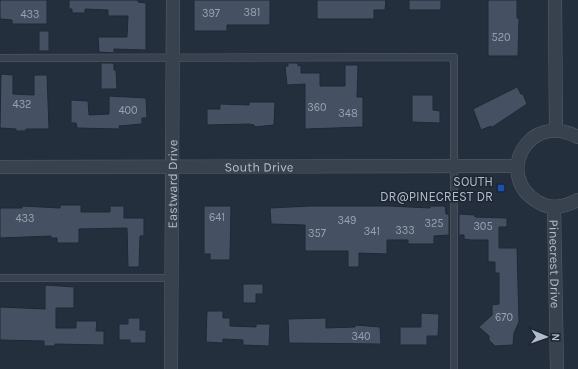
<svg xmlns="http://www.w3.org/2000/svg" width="578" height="369" viewBox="0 0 578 369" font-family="Karla,sans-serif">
  <rect width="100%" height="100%" fill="#242f3e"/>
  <g fill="#455162" stroke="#1f2835">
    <path d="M 0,0 L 47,0 L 47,24 L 12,24 L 12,20 L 0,19 Z"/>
    <path d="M 69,0 L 138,0 L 138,2 L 146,3 L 146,50 L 114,49 L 114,53 L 99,52 L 98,37 L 127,37 L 128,16 L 108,16 L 108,10 L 85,9 L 85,13 L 72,13 L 72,9 L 69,9 Z"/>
    <path d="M 194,0 L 270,0 L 270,23 L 269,25 L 227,25 L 227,31 L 194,31 Z"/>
    <path d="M 317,0 L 386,0 L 385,10 L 374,10 L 374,19 L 317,19 Z"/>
    <rect x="409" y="0" width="32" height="10"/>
    <path d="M 488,0 L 517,0 L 517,18 L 519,18 L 518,56 L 488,56 Z"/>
    <rect x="39" y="31" width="10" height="20"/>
    <path d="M 101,63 L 114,63 L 114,70 L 116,70 L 117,89 L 101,89 Z"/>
    <path d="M 288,63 L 298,63 L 298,66 L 301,65 L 301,73 L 320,73 L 320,86 L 345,86 L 345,65 L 358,65 L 357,97 L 363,97 L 363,127 L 305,129 L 305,84 L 287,85 L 285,66 L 288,66 Z"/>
    <path d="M 1,74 L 13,75 L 13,94 L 34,95 L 34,75 L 47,75 L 49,129 L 26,129 L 26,131 L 16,131 L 16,129 L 0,128 Z"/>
    <path d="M 517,87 L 521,94 L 523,94 L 527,104 L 491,128 L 491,126 L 481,130 L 473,109 Z"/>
    <path d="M 412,95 L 433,95 L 433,110 L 440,111 L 440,123 L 412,122 Z"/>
    <path d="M 109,96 L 146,98 L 147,118 L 142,118 L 142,124 L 119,126 L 120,129 L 77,128 L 76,123 L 71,123 L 71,100 L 88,101 L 89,115 L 109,114 Z"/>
    <path d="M 249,102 L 275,102 L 274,125 L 255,127 L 254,125 L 249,124 L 207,125 L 207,109 L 220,109 L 220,104 L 249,105 Z"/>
    <path d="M 60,205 L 81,205 L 81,212 L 110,212 L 110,206 L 124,206 L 124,218 L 144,218 L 144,236 L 140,236 L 139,267 L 128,267 L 127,228 L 79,229 L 79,243 L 57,243 L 57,238 L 51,238 L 51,236 L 0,238 L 0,208 L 22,208 L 22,206 L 60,208 Z"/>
    <path d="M 204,206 L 231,206 L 230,260 L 210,260 L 210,254 L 204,254 Z"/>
    <path d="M 311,206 L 389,206 L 430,208 L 430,206 L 445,206 L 446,214 L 449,214 L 449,235 L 434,236 L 434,244 L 408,244 L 408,240 L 387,240 L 387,254 L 359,253 L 359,267 L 348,267 L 348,251 L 305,251 L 305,225 L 271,224 L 270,208 Z"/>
    <path d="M 459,214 L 475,215 L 475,217 L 507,218 L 507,227 L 499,227 L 499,248 L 517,248 L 519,322 L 514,333 L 513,345 L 495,346 L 489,340 L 489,336 L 479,327 L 492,315 L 492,305 L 499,304 L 499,273 L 495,273 L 495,262 L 488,262 L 488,240 L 471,240 L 464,239 L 464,235 L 459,235 Z"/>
    <path d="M 243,284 L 263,284 L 263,294 L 256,294 L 256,303 L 243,303 Z"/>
    <path d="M 45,285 L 74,287 L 74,308 L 56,308 L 56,328 L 76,328 L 76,321 L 97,321 L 96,331 L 104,331 L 104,345 L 55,344 L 55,346 L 44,346 L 44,341 L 0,340 L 0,307 L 45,309 Z"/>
    <path d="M 207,311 L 223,311 L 223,318 L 230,318 L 230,326 L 256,327 L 256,324 L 270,324 L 269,346 L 243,345 L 243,340 L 223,339 L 223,343 L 206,342 Z"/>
    <path d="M 421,313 L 439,314 L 438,336 L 427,336 L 427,345 L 400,345 L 400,327 L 421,327 Z"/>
    <path d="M 128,318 L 140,318 L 140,330 L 146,330 L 146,343 L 130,343 L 130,340 L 119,340 L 119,324 L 128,324 Z"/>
    <path d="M 326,318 L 326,328 L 355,327 L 355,325 L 380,327 L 381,344 L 289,343 L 288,319 Z"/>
  </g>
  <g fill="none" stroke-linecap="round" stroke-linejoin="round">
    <g stroke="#565f6c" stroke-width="8">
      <g id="lane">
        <path d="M 0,58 L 454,57 L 454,369"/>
        <path d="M 0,278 L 171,278"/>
      </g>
    </g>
    <g stroke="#565f6c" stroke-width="14">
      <g id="street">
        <path d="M 555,0 L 556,130"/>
        <path d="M 578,137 C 527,110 494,177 538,202 C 551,210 565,207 578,200"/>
        <path id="s1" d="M 0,167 L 517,166"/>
        <path id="s2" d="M 554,207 L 557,369"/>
        <path id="s3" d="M 171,369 L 173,0"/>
      </g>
    </g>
    <use href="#lane" stroke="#38414e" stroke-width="7"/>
    <use href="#street" stroke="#38414e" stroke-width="13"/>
  </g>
  <rect fill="#1a4fb4" stroke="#1d2633" stroke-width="1.5" x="497" y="184" width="8" height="8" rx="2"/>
  <g text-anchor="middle" stroke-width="3" stroke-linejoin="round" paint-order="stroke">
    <g font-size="11" fill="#98a1af">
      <text x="252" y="16">381</text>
      <text x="211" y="17">397</text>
      <text x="30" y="18">433</text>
      <text x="501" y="41">520</text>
      <text x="22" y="108">432</text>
      <text x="317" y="111">360</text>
      <text x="128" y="114">400</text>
      <text x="348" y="117">348</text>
      <text x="217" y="221">641</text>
      <text x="25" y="222">433</text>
      <text x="347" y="224">349</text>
      <text x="434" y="227">325</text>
      <text x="483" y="230">305</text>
      <text x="405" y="234">333</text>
      <text x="372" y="235">341</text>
      <text x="317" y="237">357</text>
      <text x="504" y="321">670</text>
      <text x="361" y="340">340</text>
    </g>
    <g font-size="13" fill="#b4bcc9" stroke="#1d2633">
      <text dy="5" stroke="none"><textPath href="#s1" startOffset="259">South Drive</textPath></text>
      <text dy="5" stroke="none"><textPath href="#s3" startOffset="185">Eastward Drive</textPath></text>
      <text dy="5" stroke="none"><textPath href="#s2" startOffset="57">Pinecrest Drive</textPath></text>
    </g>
    <g font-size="13" fill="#b4bcc9" stroke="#1d2633" text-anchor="end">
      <text x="493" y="186">SOUTH<tspan x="493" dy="15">DR@PINECREST DR</tspan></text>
    </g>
  </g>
  <g transform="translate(546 337) rotate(92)" stroke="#1d2633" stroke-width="3" paint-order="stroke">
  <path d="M0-3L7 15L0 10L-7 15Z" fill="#b4bcc9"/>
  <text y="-6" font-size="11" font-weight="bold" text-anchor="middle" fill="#b4bcc9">N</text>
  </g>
</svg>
